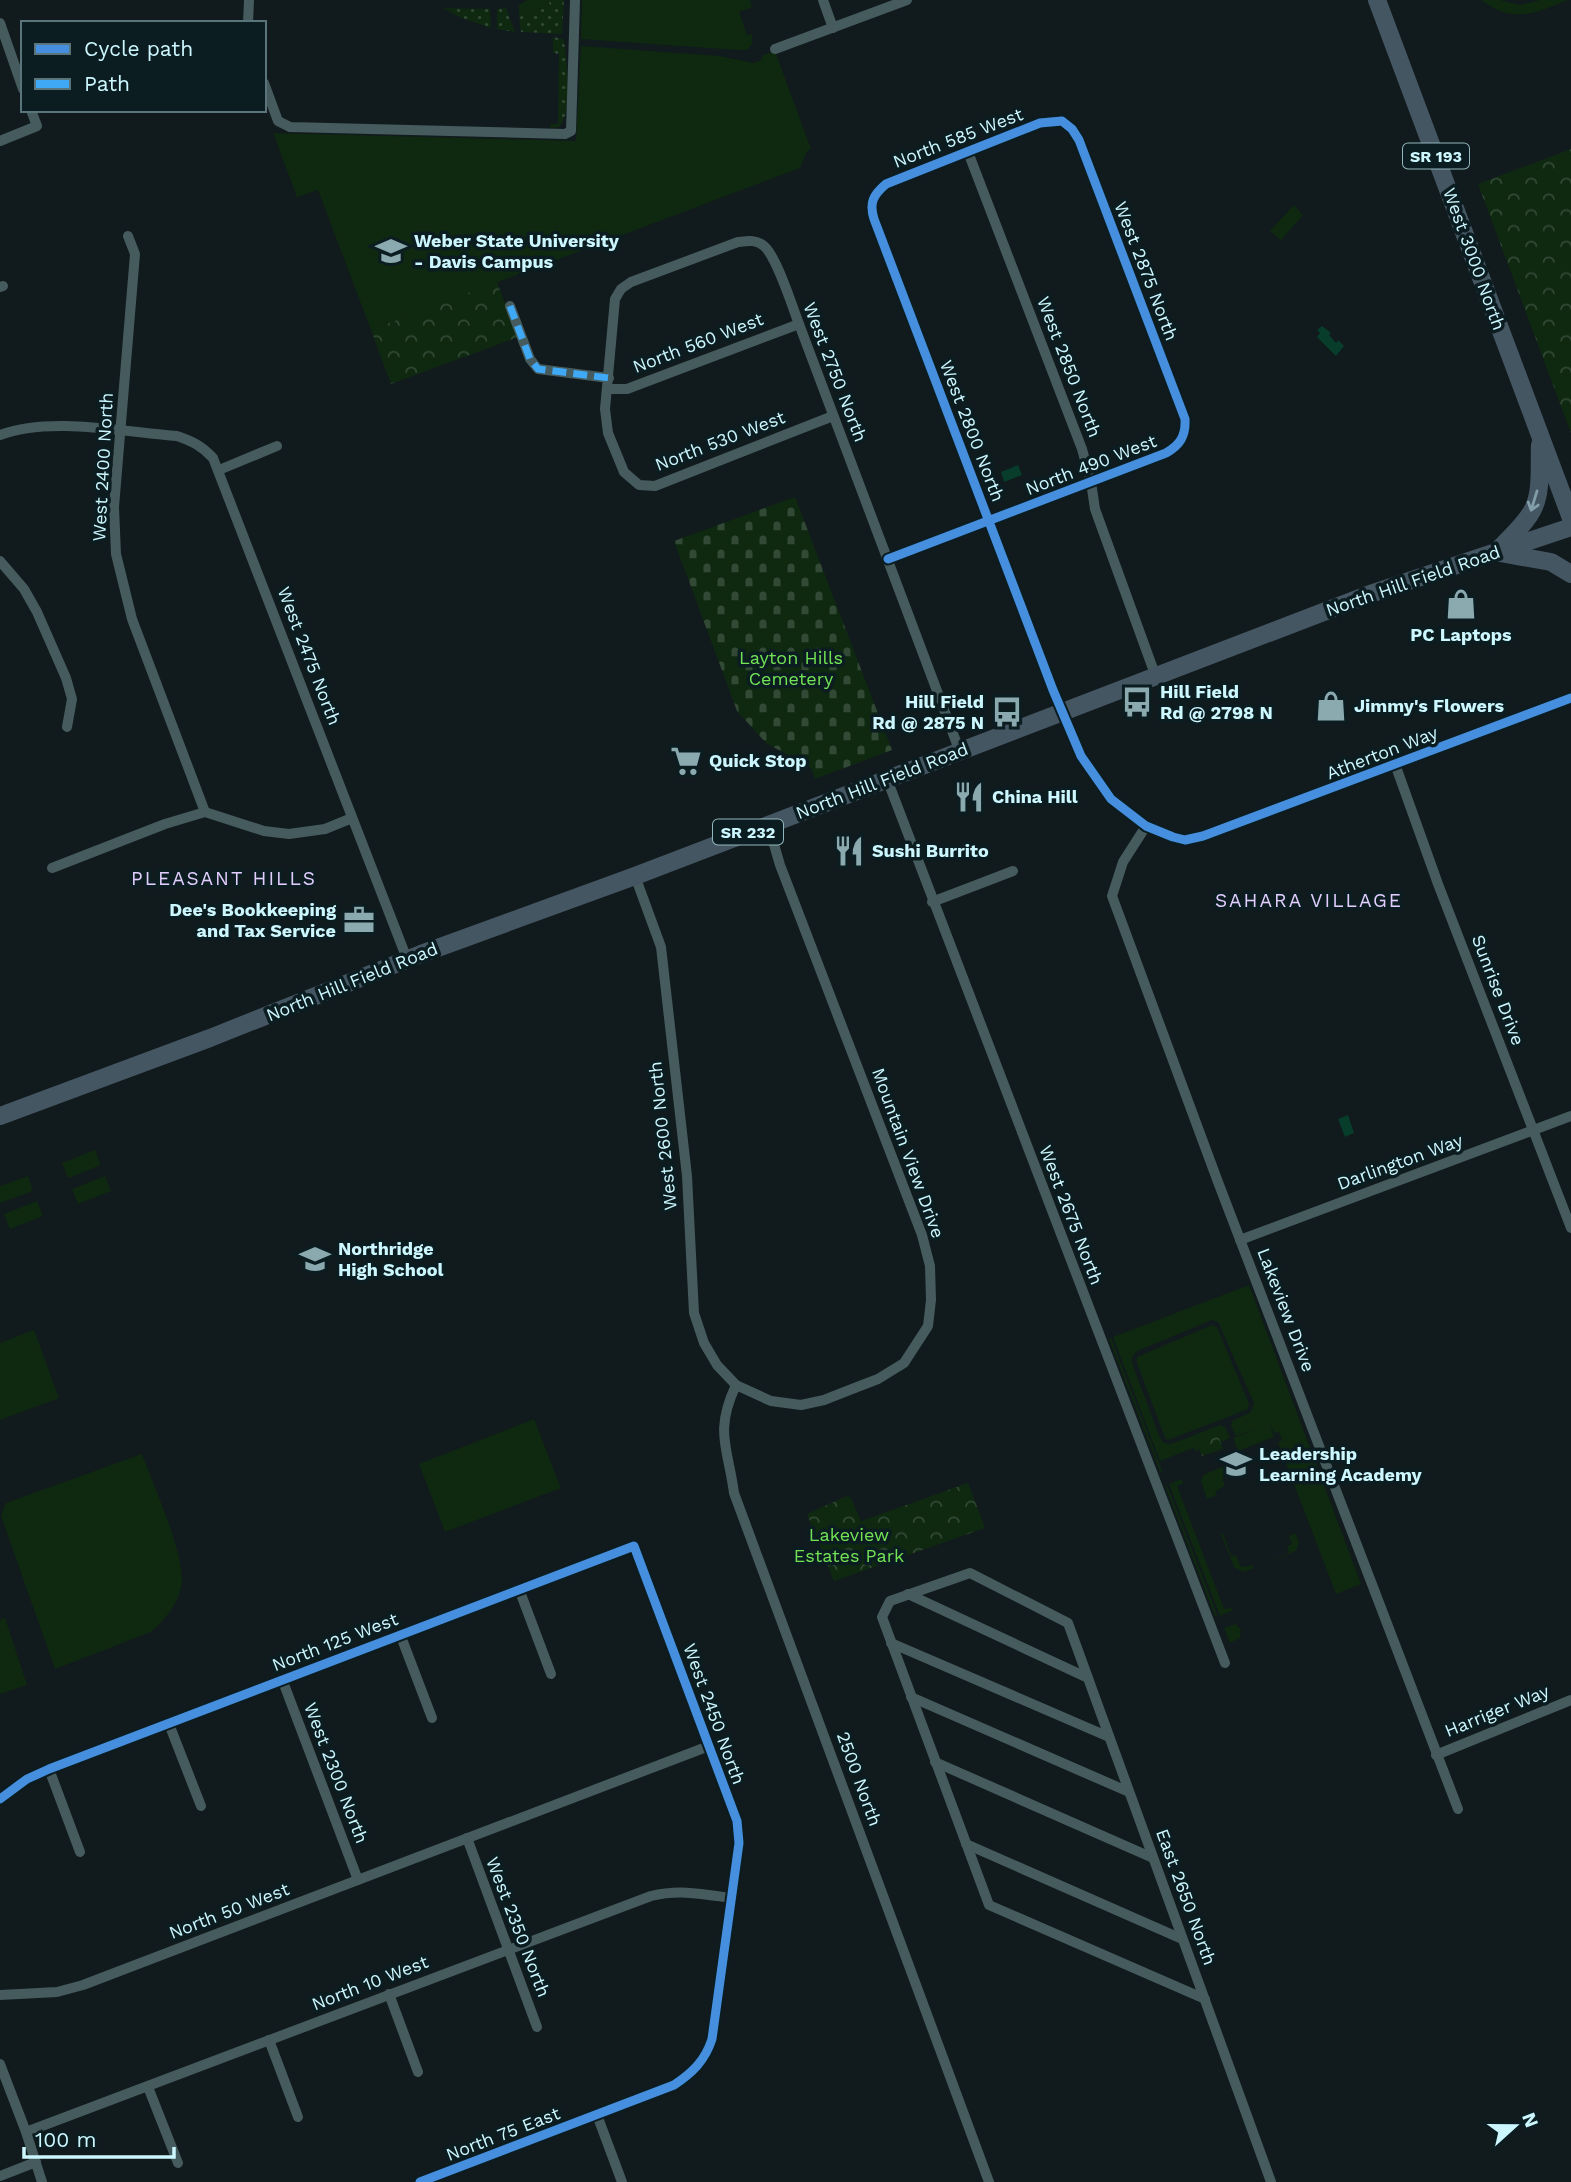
<svg xmlns="http://www.w3.org/2000/svg" width="1571" height="2182" viewBox="0 0 1571 2182" font-family="'Work Sans',sans-serif">
  <defs>
    <pattern id="cemetery-stones" width="16" height="16" patternUnits="userSpaceOnUse" patternTransform="scale(1.75)"><rect width="16" height="16" fill="#0f2911"/><path d="M2 7V4a2 2 0 0 1 4 0v3zM10 15v-3a2 2 0 0 1 4 0v3z" fill="#314935"/></pattern>
    <pattern id="park-crowns" width="20" height="18" patternUnits="userSpaceOnUse" patternTransform="scale(1.75)"><rect width="20" height="18" fill="#0f2911"/><path d="M2 6a3 3 0 1 1 6 0M12 15a3 3 0 1 1 6 0" fill="none" stroke="#314935"/></pattern>
    <pattern id="garden-dots" width="8" height="8" patternUnits="userSpaceOnUse" patternTransform="scale(1.75)"><rect width="8" height="8" fill="#0f2911"/><path d="M2 2h.1M6 6h.1" fill="none" stroke="#314935" stroke-width="1.8" stroke-linecap="round"/></pattern>
  </defs>
  <rect width="100%" height="100%" fill="#111a1c"/>
  <g fill="#0f2911">
    <path d="M 527,0 L 548,0 L 550,5 L 519,17 L 519,5 Z"/>
    <path d="M 582,0 L 750,0 L 752,7 L 739,12 L 747,35 L 752,34 L 752,44 L 747,50 L 737,50 L 581,39 Z"/>
    <path d="M 1481,0 L 1500,0 L 1520,5 L 1540,0 L 1568,0 C 1533,14 1514,24 1481,0 Z"/>
    <path d="M 581,46 L 719,56 L 754,63 L 761,60 L 763,55 L 775,51 L 811,149 L 807,151 L 800,168 L 371,330 L 318,190 L 297,197 L 273,133 L 576,141 Z"/>
    <path d="M 1294,205 L 1303,215 L 1281,240 L 1270,231 Z"/>
    <path d="M 95,1150 L 101,1165 L 68,1178 L 62,1163 Z"/>
    <path d="M 28,1176 L 33,1191 L 0,1203 L 0,1186 Z"/>
    <path d="M 105,1176 L 111,1191 L 78,1204 L 72,1189 Z"/>
    <path d="M 37,1201 L 43,1216 L 10,1229 L 4,1214 Z"/>
    <path d="M 1249,1285 L 1361,1584 L 1336,1594 L 1278,1442 L 1282,1440 L 1279,1432 L 1274,1433 L 1269,1423 L 1274,1437 L 1238,1451 L 1233,1438 L 1262,1427 L 1236,1436 L 1231,1426 L 1232,1421 L 1251,1412 L 1254,1403 L 1218,1322 L 1212,1320 L 1137,1351 L 1132,1357 L 1132,1363 L 1160,1438 L 1164,1443 L 1171,1444 L 1220,1425 L 1225,1427 L 1230,1438 L 1221,1442 L 1217,1433 L 1196,1441 L 1199,1450 L 1196,1451 L 1193,1448 L 1160,1461 L 1113,1337 Z"/>
    <path d="M 1212,1325 L 1217,1327 L 1249,1404 L 1248,1409 L 1168,1440 L 1165,1438 L 1137,1363 L 1137,1357 Z"/>
    <path d="M 34,1330 L 59,1398 L 0,1420 L 0,1343 Z"/>
    <path d="M 1111,1338 L 1163,1473 L 1160,1471 L 1109,1339 Z"/>
    <path d="M 534,1419 L 561,1488 L 445,1532 L 419,1464 Z"/>
    <path d="M 142,1454 C 153,1485 188,1560 181,1588 C 177,1606 164,1620 151,1632 L 55,1669 L 1,1516 L 6,1503 Z"/>
    <path d="M 1234,1462 L 1238,1471 L 1222,1477 L 1225,1486 L 1217,1490 L 1215,1496 L 1207,1499 L 1201,1481 L 1203,1475 Z"/>
    <path d="M 1181,1479 L 1184,1483 L 1177,1486 L 1224,1609 L 1231,1608 L 1233,1610 L 1220,1616 L 1169,1484 Z"/>
    <path d="M 1167,1485 L 1218,1617 L 1215,1616 L 1166,1488 Z"/>
    <path d="M 1223,1533 L 1231,1556 L 1236,1555 L 1241,1567 L 1252,1565 L 1254,1568 L 1243,1572 L 1234,1567 L 1221,1534 Z"/>
    <path d="M 1296,1533 L 1299,1543 L 1296,1551 L 1257,1567 L 1289,1553 L 1287,1546 L 1292,1544 L 1289,1536 Z"/>
    <path d="M 5,1618 L 27,1685 L 0,1694 L 0,1620 Z"/>
    <path d="M 1236,1624 L 1241,1630 L 1240,1638 L 1230,1643 L 1224,1628 Z"/>
  </g>
  <path fill="url(#cemetery-stones)" d="M 795,497 L 892,750 L 815,779 L 811,768 L 766,743 L 737,711 L 674,541 Z"/>
  <g fill="url(#park-crowns)">
    <path d="M 1571,149 L 1571,433 L 1478,184 Z"/>
    <path d="M 497,282 L 518,337 L 391,384 L 371,330 Z"/>
    <path d="M 1217,1432 L 1223,1449 L 1202,1456 L 1196,1441 Z"/>
    <path d="M 968,1483 L 985,1528 L 834,1581 L 807,1514 L 847,1496 L 851,1498 L 861,1521 Z"/>
  </g>
  <g fill="url(#garden-dots)">
    <path d="M 548,0 L 564,0 L 562,34 L 521,32 L 519,17 L 550,5 Z"/>
    <path d="M 443,8 L 490,9 L 491,28 L 462,18 Z"/>
    <path d="M 506,8 L 515,32 L 497,29 L 497,9 Z"/>
    <path d="M 553,37 L 564,39 C 566,60 574,112 559,127 L 550,128 L 551,124 L 558,124 L 559,54 L 553,53 Z"/>
  </g>
  <g fill="#083c2b">
    <path d="M 1322,326 L 1331,333 L 1329,335 L 1336,343 L 1338,340 L 1344,346 L 1336,356 L 1317,337 L 1320,333 L 1317,330 Z"/>
    <path d="M 1018,465 L 1022,475 L 1004,482 L 1001,472 Z"/>
    <path d="M 1348,1115 L 1354,1133 L 1345,1137 L 1338,1119 Z"/>
  </g>
  <g fill="none" stroke-linecap="round" stroke-linejoin="round">
    <g stroke="#455b5d" stroke-width="10">
      <path d="M 823,0 L 833,28"/>
      <path d="M 0,23 L 23,89"/>
      <path d="M 248,23 L 249,0"/>
      <path d="M 775,49 L 907,0"/>
      <path d="M 264,83 L 278,121 L 290,127 L 565,134 L 571,131 L 575,0"/>
      <path d="M 0,141 L 37,126 L 31,110"/>
      <path d="M 968,152 L 1082,449 L 1091,482 L 1095,509 L 1156,677"/>
      <path d="M 128,236 L 135,254 L 114,507 L 116,554 L 132,619 L 205,812"/>
      <path d="M 0,287 L 3,286"/>
      <path d="M 510,306 L 530,359 L 538,369 L 609,378"/>
      <path d="M 608,389 L 627,389 L 799,324"/>
      <path d="M 833,416 L 655,486 L 639,485 L 624,472 L 608,433 L 605,409 L 615,299 L 621,289 L 631,282 L 738,242 C 747,241 756,239 764,246 C 777,257 792,306 799,324 L 960,752"/>
      <path d="M 0,435 C 49,416 124,432 177,436 C 192,441 202,446 213,458 L 407,959"/>
      <path d="M 219,470 L 277,446"/>
      <path d="M 888,559 L 896,556 C 986,522 1076,488 1166,453 C 1180,445 1186,436 1185,419 L 1079,140 L 1072,129 L 1062,121 L 1040,123 L 886,184 C 873,195 869,203 874,219 L 1053,690 L 1081,756 L 1111,799 L 1146,826 L 1173,837 L 1185,840 L 1203,836 L 1571,698"/>
      <path d="M 0,561 L 24,589 L 37,612 L 66,678 L 72,699 L 67,727"/>
      <path d="M 1395,764 L 1438,884 L 1571,1228"/>
      <path d="M 887,779 L 1225,1663"/>
      <path d="M 1146,826 L 1123,862 L 1112,896 L 1218,1182 L 1458,1809"/>
      <path d="M 52,868 L 165,824 L 205,812 L 264,831 L 289,834 L 325,829 L 352,818"/>
      <path d="M 635,876 L 661,947 L 687,1176 L 694,1313 L 704,1343 L 717,1365 L 736,1385 L 771,1401 L 801,1405 L 824,1400 L 852,1389 L 878,1379 L 904,1363 L 928,1326 L 931,1300 L 930,1266 L 922,1235 L 780,865 L 768,824"/>
      <path d="M 932,902 L 1013,871"/>
      <path d="M 1240,1240 L 1571,1116"/>
      <path d="M 736,1385 C 714,1432 728,1447 734,1493 L 989,2182"/>
      <path d="M 519,1589 L 551,1674"/>
      <path d="M 908,1594 L 1088,1678"/>
      <path d="M 400,1634 L 432,1718"/>
      <path d="M 891,1643 L 1109,1737"/>
      <path d="M 282,1679 L 358,1880"/>
      <path d="M 911,1697 L 1129,1792"/>
      <path d="M 169,1724 L 201,1806"/>
      <path d="M 1436,1755 L 1571,1700"/>
      <path d="M 935,1762 L 1153,1858"/>
      <path d="M 49,1769 L 80,1852"/>
      <path d="M 0,1799 L 27,1779 L 49,1769 L 634,1546 L 737,1821 L 739,1843 L 712,2039 C 705,2061 692,2073 674,2085 L 420,2182"/>
      <path d="M 467,1838 L 537,2027"/>
      <path d="M 966,1844 L 1182,1939"/>
      <path d="M 389,1994 L 418,2072"/>
      <path d="M 0,1995 L 57,1992 L 83,1985 L 709,1746"/>
      <path d="M 1205,1999 L 989,1905 L 882,1617 L 890,1601 L 970,1573 L 1068,1623 L 1271,2182"/>
      <path d="M 269,2040 L 298,2117"/>
      <path d="M 0,2064 L 26,2132 L 42,2182"/>
      <path d="M 148,2087 L 178,2163"/>
      <path d="M 597,2115 L 622,2182"/>
      <path d="M 26,2132 L 651,1896 C 679,1889 703,1894 731,1898"/>
      <path d="M 0,2176 L 36,2162"/>
    </g>
    <g stroke="#455663" stroke-width="18">
      <path d="M 1377,0 L 1571,518"/>
      <path d="M 1498,550 C 1510,537 1527,523 1534,507 C 1542,489 1539,464 1540,445"/>
      <path d="M 1500,553 L 1551,562 L 1571,574"/>
      <path d="M 0,1116 L 210,1038 L 421,954 L 635,876 L 1373,593 L 1571,527"/>
    </g>
    <path stroke="#3fa9f5" stroke-width="7" stroke-dasharray="14 7" stroke-linecap="butt" d="M 510,306 L 530,359 L 538,369 L 609,378"/>
    <g stroke="#0c1d21" stroke-width="13">
      <g id="cycleway">
        <path d="M 888,559 L 896,556 C 986,522 1076,488 1166,453 C 1180,445 1186,436 1185,419 L 1079,140 L 1072,129 L 1062,121 L 1040,123 L 886,184 C 873,195 869,203 874,219 L 1053,690 L 1081,756 L 1111,799 L 1146,826 L 1173,837 L 1185,840 L 1203,836 L 1571,698"/>
        <path d="M 0,1799 L 27,1779 L 49,1769 L 634,1546 L 737,1821 L 739,1843 L 712,2039 C 705,2061 692,2073 674,2085 L 420,2182"/>
      </g>
    </g>
    <use href="#cycleway" stroke="#468fdf" stroke-width="9"/>
  </g>
  <defs><path id="oneway-shaft" d="M-6 0H5M1.5-3L5.5 0L1.5 3" fill="none" stroke-width="1.6" stroke-linecap="round" stroke-linejoin="round" transform="scale(1.75)"/></defs>
  <use stroke="#829ea9" href="#oneway-shaft" transform="translate(1534 501) rotate(107)"/>
  <defs>
    <g id="university-bare" transform="scale(2.415)"><path d="M0-5L7-2L0 1L-7-2ZM-4 1L0 2.5L4 1V4Q0 6-4 4Z" fill="#8baab0" stroke="#0c1d21" stroke-width="2.5" paint-order="stroke"/></g>
    <g id="shop-bare" transform="scale(2.415)"><path d="M-5-2.5h2.3a2.7 3.5 0 0 1 5.4 0H5L5.5 6h-11ZM-1.5-2.5h3a1.5 2.3 0 0 0-3 0Z" fill="#8baab0" stroke="#0c1d21" stroke-width="2.5" paint-order="stroke"/></g>
    <g id="bus-bare" transform="scale(2.415)"><path d="M-5-6H5V4H4V6H2V4H-2V6H-4V4H-5ZM-3.5-4V0h7V-4ZM-3.5 1.2v1.5H-2V1.2ZM2 1.2v1.5H3.5V1.2Z" fill="#8baab0" stroke="#0c1d21" stroke-width="2.5" paint-order="stroke"/></g>
    <g id="supermarket-bare" transform="scale(2.415)"><path d="M-6-5.5h2.5l.6 2H6L4.5 2H-2.5L-4.4-4H-6ZM-1.5 3.2a1.3 1.3 0 1 0 .1 0ZM3 3.2a1.3 1.3 0 1 0 .1 0Z" fill="#8baab0" stroke="#0c1d21" stroke-width="2.5" paint-order="stroke"/></g>
    <g id="restaurant-bare" transform="scale(2.415)"><path d="M-5-6h1v4h1v-4h1v4h1v-4h1v5L-1.5 .5V6h-2V.5L-5-1ZM5-6V6H3V1.5H1.5Q1.5-4 5-6Z" fill="#8baab0" stroke="#0c1d21" stroke-width="2.5" paint-order="stroke"/></g>
    <g id="office-bare" transform="scale(2.415)"><path d="M-6-3h4V-5.5h4V-3h4V5H-6ZM-1-4.5V-3h2v-1.5ZM-6 0V1H6V0Z" fill="#8baab0" stroke="#0c1d21" stroke-width="2.5" paint-order="stroke"/></g>
    <g id="school-bare" transform="scale(2.415)"><path d="M0-5L7-2L0 1L-7-2ZM-4 1L0 2.5L4 1V4Q0 6-4 4Z" fill="#8baab0" stroke="#0c1d21" stroke-width="2.5" paint-order="stroke"/></g>
  </defs>
  <g fill-rule="evenodd">
    <use href="#university-bare" x="391" y="251"/>
    <use href="#shop-bare" x="1461" y="604"/>
    <use href="#bus-bare" x="1137" y="702"/>
    <use href="#shop-bare" x="1331" y="706"/>
    <use href="#bus-bare" x="1007" y="712"/>
    <use href="#supermarket-bare" x="686" y="761"/>
    <use href="#restaurant-bare" x="969" y="797"/>
    <use href="#restaurant-bare" x="849" y="851"/>
    <use href="#office-bare" x="359" y="920"/>
    <use href="#school-bare" x="315" y="1259"/>
    <use href="#school-bare" x="1236" y="1464"/>
  </g>
  <g text-anchor="middle" stroke-width="7" stroke-linejoin="round" paint-order="stroke">
    <g fill="#0c1d21" stroke="#92b6bc" stroke-width="2">
      <rect x="1403" y="143.5" width="66" height="25" rx="5"/>
      <rect x="713" y="819.5" width="70" height="25" rx="5"/>
    </g>
    <g font-size="16" font-weight="bold" fill="#ccf7ff">
      <text x="1436" y="162">SR 193</text>
      <text x="748" y="838">SR 232</text>
    </g>
    <g font-size="18" fill="#ccf7ff" stroke="#0c1d21">
      <text transform="translate(958 138) rotate(-21)" y="6">North 585 West</text>
      <text transform="translate(1474 259) rotate(70)" y="6">West 3000 North</text>
      <text transform="translate(1146 271) rotate(69)" y="6">West 2875 North</text>
      <text transform="translate(698 343) rotate(-21)" y="6">North 560 West</text>
      <text transform="translate(1069 367) rotate(69)" y="6">West 2850 North</text>
      <text transform="translate(835 372) rotate(69)" y="6">West 2750 North</text>
      <text transform="translate(972 431) rotate(69)" y="6">West 2800 North</text>
      <text transform="translate(720 441) rotate(-21)" y="6">North 530 West</text>
      <text transform="translate(1091 465) rotate(-21)" y="6">North 490 West</text>
      <text transform="translate(103 467) rotate(-87)" y="6">West 2400 North</text>
      <text transform="translate(1413 581) rotate(-19)" y="6">North Hill Field Road</text>
      <text transform="translate(309 656) rotate(69)" y="6">West 2475 North</text>
      <text transform="translate(1382 753) rotate(-21)" y="6">Atherton Way</text>
      <text transform="translate(882 781) rotate(-21)" y="6">North Hill Field Road</text>
      <text transform="translate(352 982) rotate(-22)" y="6">North Hill Field Road</text>
      <text transform="translate(1498 990) rotate(69)" y="6">Sunrise Drive</text>
      <text transform="translate(663 1136) rotate(-96)" y="6">West 2600 North</text>
      <text transform="translate(908 1153) rotate(70)" y="6">Mountain View Drive</text>
      <text transform="translate(1400 1162) rotate(-20)" y="6">Darlington Way</text>
      <text transform="translate(1071 1215) rotate(69)" y="6">West 2675 North</text>
      <text transform="translate(1286 1310) rotate(69)" y="6">Lakeview Drive</text>
      <text transform="translate(335 1642) rotate(-21)" y="6">North 125 West</text>
      <text transform="translate(1497 1711) rotate(-22)" y="6">Harriger Way</text>
      <text transform="translate(714 1714) rotate(70)" y="6">West 2450 North</text>
      <text transform="translate(336 1773) rotate(69)" y="6">West 2300 North</text>
      <text transform="translate(859 1779) rotate(70)" y="6">2500 North</text>
      <text transform="translate(1186 1897) rotate(70)" y="6">East 2650 North</text>
      <text transform="translate(229 1911) rotate(-21)" y="6">North 50 West</text>
      <text transform="translate(518 1927) rotate(69)" y="6">West 2350 North</text>
      <text transform="translate(370 1983) rotate(-21)" y="6">North 10 West</text>
      <text transform="translate(503 2134) rotate(-21)" y="6">North 75 East</text>
    </g>
    <g font-size="18" font-weight="bold" fill="#ccf7ff" stroke="#0c1d21" text-anchor="start">
      <text x="414" y="247">Weber State University<tspan x="414" dy="21">- Davis Campus</tspan></text>
      <text x="1461" y="641" text-anchor="middle">PC Laptops</text>
      <text x="1160" y="698">Hill Field<tspan x="1160" dy="21">Rd @ 2798 N</tspan></text>
      <text x="984" y="708" text-anchor="end">Hill Field<tspan x="984" dy="21">Rd @ 2875 N</tspan></text>
      <text x="1354" y="712">Jimmy's Flowers</text>
      <text x="709" y="767">Quick Stop</text>
      <text x="992" y="803">China Hill</text>
      <text x="872" y="857">Sushi Burrito</text>
      <text x="336" y="916" text-anchor="end">Dee's Bookkeeping<tspan x="336" dy="21">and Tax Service</tspan></text>
      <text x="338" y="1255">Northridge<tspan x="338" dy="21">High School</tspan></text>
      <text x="1259" y="1460">Leadership<tspan x="1259" dy="21">Learning Academy</tspan></text>
    </g>
    <g font-size="18" fill="#72e354" stroke="#0c1d21">
      <text x="791" y="664">Layton Hills<tspan x="791" dy="21">Cemetery</tspan></text>
      <text x="849" y="1541">Lakeview<tspan x="849" dy="21">Estates Park</tspan></text>
    </g>
    <g font-size="19" letter-spacing="2" fill="#e2ceff" stroke="#0c1d21">
      <text x="224" y="885">PLEASANT HILLS</text>
      <text x="1309" y="907">SAHARA VILLAGE</text>
    </g>
  </g>
  <rect x="21" y="21" width="245" height="91" fill="#0c1d21" stroke="#59747a" stroke-width="2"/>
  <rect x="35" y="44" width="35" height="10" fill="#468fdf" stroke="#59747a" stroke-width="2"/>
  <text x="84" y="56" font-size="21" fill="#ccf7ff">Cycle path</text>
  <rect x="35" y="79" width="35" height="10" fill="#3fa9f5" stroke="#59747a" stroke-width="2"/>
  <text x="84" y="91" font-size="21" fill="#ccf7ff">Path</text>
  <g transform="translate(1515 2126) rotate(69)" stroke="#0c1d21" stroke-width="5" paint-order="stroke">
  <path d="M0-5L12 26L0 18L-12 26Z" fill="#ccf7ff"/>
  <text y="-10" font-size="19" font-weight="bold" text-anchor="middle" fill="#ccf7ff">N</text>
  </g>
  <path d="M24 2147v10h150v-10" fill="none" stroke="#ccf7ff" stroke-width="3.5"/>
  <text x="35" y="2147" font-size="21" fill="#ccf7ff" stroke="#0c1d21" stroke-width="5" paint-order="stroke">100 m</text>
</svg>
